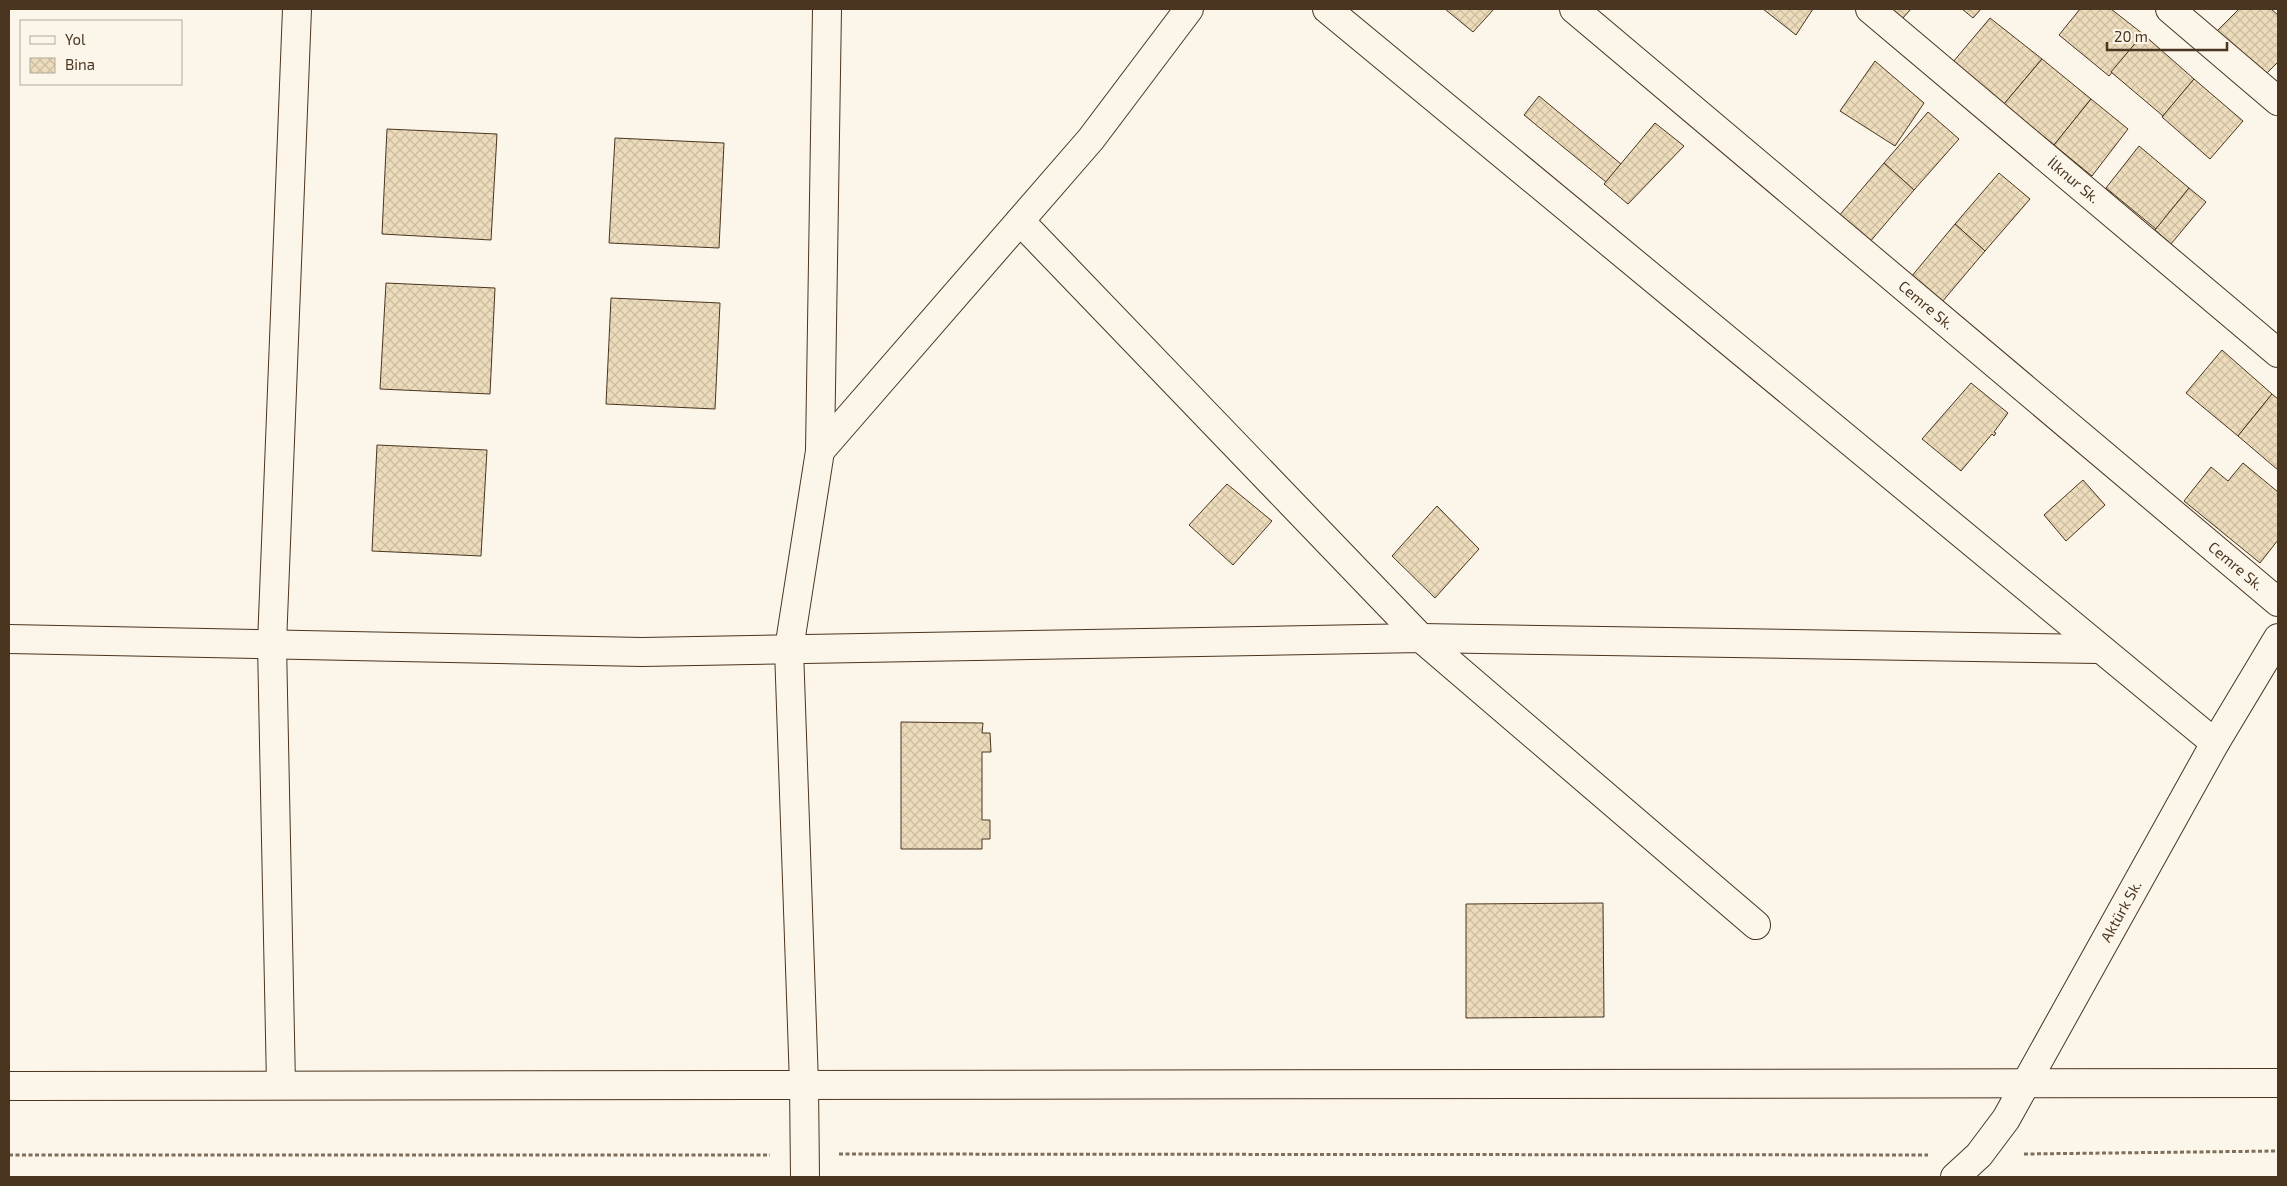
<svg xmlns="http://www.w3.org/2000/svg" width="2287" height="1186" viewBox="0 0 2287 1186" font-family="'Exo 2',sans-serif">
  <defs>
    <pattern id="building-cross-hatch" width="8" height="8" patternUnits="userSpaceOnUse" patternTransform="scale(1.25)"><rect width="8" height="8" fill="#ecdcbc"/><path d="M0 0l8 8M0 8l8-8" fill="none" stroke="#ccbda1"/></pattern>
  </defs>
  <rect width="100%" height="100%" fill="#fbf6e9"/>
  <g fill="url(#building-cross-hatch)" stroke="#4a3520">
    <path d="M 1445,9 L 1494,9 L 1473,32 Z"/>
    <path d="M 1763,9 L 1813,9 L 1796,35 Z"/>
    <path d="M 1889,9 L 1911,9 L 1902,19 Z"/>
    <path d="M 1962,9 L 1981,9 L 1973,18 Z"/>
    <path d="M 2080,9 L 2111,9 L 2143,34 L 2109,76 L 2059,35 Z"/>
    <path d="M 2239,9 L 2271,9 L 2278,15 L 2278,62 L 2265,75 L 2215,33 Z"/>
    <path d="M 1990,18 L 2042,59 L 2004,104 L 1953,62 Z"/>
    <path d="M 2143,34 L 2194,79 L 2163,116 L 2111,72 Z"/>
    <path d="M 2042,59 L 2091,99 L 2054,145 L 2004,104 Z"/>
    <path d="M 1875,61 L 1924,103 L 1895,146 L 1840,111 Z"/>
    <path d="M 2194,79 L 2243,121 L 2210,159 L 2162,117 Z"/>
    <path d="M 1539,96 L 1621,164 L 1606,182 L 1524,115 Z"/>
    <path d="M 2091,99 L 2128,129 L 2092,176 L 2054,145 Z"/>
    <path d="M 1928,112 L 1959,139 L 1914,190 L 1884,163 Z"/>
    <path d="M 1655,123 L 1684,146 L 1628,204 L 1604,184 Z"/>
    <path d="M 387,129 L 497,134 L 491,240 L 382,234 Z"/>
    <path d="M 615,138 L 724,143 L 719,248 L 609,243 Z"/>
    <path d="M 2139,146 L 2189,188 L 2156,229 L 2106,188 Z"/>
    <path d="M 1884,163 L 1914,190 L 1869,243 L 1838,217 Z"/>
    <path d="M 1999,173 L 2030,199 L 1985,251 L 1955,224 Z"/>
    <path d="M 2189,188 L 2206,202 L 2171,244 L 2155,230 Z"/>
    <path d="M 1955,224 L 1985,251 L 1942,302 L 1911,277 Z"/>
    <path d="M 386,283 L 495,288 L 490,394 L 380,389 Z"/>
    <path d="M 611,298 L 720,303 L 715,409 L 606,404 Z"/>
    <path d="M 2222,350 L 2272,394 L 2238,436 L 2186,393 Z"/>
    <path d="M 1971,383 L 2008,413 L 1994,432 L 1996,433 L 1994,436 L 1992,434 L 1961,471 L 1922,439 Z"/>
    <path d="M 2272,394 L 2278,399 L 2278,470 L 2238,436 Z"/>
    <path d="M 377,445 L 487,450 L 481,556 L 372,551 Z"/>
    <path d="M 2243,463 L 2278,492 L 2278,540 L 2260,563 L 2184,501 L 2211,467 L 2228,481 Z"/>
    <path d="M 2083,480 L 2105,505 L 2066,541 L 2044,515 Z"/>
    <path d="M 1227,484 L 1272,521 L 1233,565 L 1189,525 Z"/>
    <path d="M 1437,506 L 1479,549 L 1435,598 L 1392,556 Z"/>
    <path d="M 901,722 L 983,723 L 982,733 L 990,733 L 991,752 L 982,752 L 982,820 L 990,820 L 990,839 L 982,839 L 982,849 L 901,849 Z"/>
    <path d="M 1603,903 L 1604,1017 L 1466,1018 L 1466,904 Z"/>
  </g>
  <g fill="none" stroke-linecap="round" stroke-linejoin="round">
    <g stroke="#4a3520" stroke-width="30">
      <g id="minor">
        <path d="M 1327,9 L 2215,743"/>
        <path id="s1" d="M 1574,9 L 2278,602"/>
        <path id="s2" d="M 1870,9 L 2278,353"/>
        <path d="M 2170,9 L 2278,101"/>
        <path d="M 1020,221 L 1421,638 L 1756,925"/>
        <path d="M 820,451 L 1091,139 L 1189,9"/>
        <path d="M 9,639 L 642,652 L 1421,638 L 2099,649"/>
        <path d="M 281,1085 L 272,644 L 297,9"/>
        <path d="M 9,1086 L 2278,1083"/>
        <path d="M 805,1177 L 804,1084 L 789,649 L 820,451 L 827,9"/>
      </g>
    </g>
    <g stroke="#4a3520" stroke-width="30">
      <g id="tertiary">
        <path id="s3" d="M 1955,1177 L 1979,1155 L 2006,1119 L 2215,743 L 2278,638"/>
      </g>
    </g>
    <g stroke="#7f6f5c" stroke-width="3" stroke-dasharray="4 2.5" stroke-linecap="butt">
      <path d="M 839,1154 L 1928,1155"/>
      <path d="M 2024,1154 L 2278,1151"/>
      <path d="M 9,1155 L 770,1155"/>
    </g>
    <use href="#minor" stroke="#fbf6e9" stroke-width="28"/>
    <use href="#tertiary" stroke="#fbf6e9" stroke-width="28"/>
  </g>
  <g text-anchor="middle" stroke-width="4" stroke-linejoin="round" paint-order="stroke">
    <g font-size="15" fill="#4a3520" stroke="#fbf6e9">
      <text dy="5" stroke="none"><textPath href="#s2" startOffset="266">İlknur Sk.</textPath></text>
      <text dy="5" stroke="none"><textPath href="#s1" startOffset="460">Cemre Sk.</textPath></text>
      <text dy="5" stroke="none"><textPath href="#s1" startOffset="865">Cemre Sk.</textPath></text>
      <text dy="5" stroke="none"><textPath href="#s3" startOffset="315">Aktürk Sk.</textPath></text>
    </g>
  </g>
  <rect width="2287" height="1186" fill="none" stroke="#4a3520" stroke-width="20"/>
  <rect x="20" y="20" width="162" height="65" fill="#fbf6e9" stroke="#b4a999"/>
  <rect x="30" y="36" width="25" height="8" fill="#fbf6e9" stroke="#b4a999"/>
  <text x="65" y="45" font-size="15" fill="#4a3520">Yol</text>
  <rect x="30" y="58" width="25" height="15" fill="url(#building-cross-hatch)" stroke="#b4a999"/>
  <text x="65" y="70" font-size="15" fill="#4a3520">Bina</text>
  <path d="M2107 42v8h120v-8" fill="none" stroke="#4a3520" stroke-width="2.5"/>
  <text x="2114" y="42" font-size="15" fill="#4a3520" stroke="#fbf6e9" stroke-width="4" paint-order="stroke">20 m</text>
</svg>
